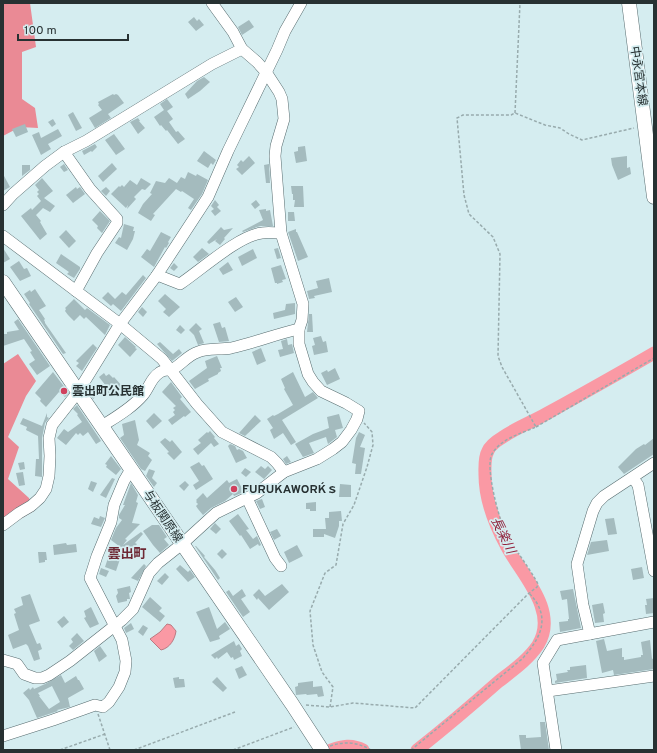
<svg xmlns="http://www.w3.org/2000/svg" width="657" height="753" viewBox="0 0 657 753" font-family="Overpass,'Noto Sans JP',sans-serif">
  <rect width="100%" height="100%" fill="#d5edf0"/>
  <g fill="#ea8a95">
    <path d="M 3,3 L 30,3 L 36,47 L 22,52 L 22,99 L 35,108 L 38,128 L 20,127 L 3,136 Z"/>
    <path d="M 18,354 L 36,381 L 26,396 L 8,437 L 19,447 L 8,479 L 29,498 L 34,511 L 3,529 L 3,364 Z"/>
  </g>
  <path fill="#fa99a4" stroke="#bb7a82" d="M 167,624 L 171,625 L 176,631 C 175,639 170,648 161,650 L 150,639 L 160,632 Z"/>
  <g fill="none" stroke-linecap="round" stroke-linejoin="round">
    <g stroke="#fa99a4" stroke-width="13">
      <path d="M 331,750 C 342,746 352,744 363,750"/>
      <path d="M 417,750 C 445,728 472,705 498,682 C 512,671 528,660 538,645 C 559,611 522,575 507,547 C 495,525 485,500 485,475 C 485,468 484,458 488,451 C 490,445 498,440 503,437 C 516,428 532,422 546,414 C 582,394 618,374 654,353"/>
    </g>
  </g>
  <g fill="#a4bbbe" fill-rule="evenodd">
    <path d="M 194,17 L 197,21 L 199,19 L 204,25 L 196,31 L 188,22 Z"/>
    <path d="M 249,20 L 254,27 L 242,35 L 238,27 Z"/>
    <path d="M 204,77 L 210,82 L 200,91 L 188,99 L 185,94 L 197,81 Z"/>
    <path d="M 113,94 L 114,95 L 116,94 L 118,95 L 124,103 L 108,114 L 111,118 L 95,128 L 89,118 L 102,110 L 98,105 L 99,104 L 98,102 Z"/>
    <path d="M 167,99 L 173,107 L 167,111 L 173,119 L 169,122 L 176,132 L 178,131 L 185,139 L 178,144 L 167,130 L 166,131 L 161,125 L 160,126 L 154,117 L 164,110 L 160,104 Z"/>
    <path d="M 73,112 L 82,128 L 76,131 L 68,115 Z"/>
    <path d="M 138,118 L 140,121 L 139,121 L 145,128 L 138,134 L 130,122 Z"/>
    <path d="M 53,119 L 56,124 L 52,127 L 48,122 Z"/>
    <path d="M 25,124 L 28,132 L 16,137 L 12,129 Z"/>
    <path d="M 58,129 L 62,136 L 48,144 L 51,149 L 41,155 L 32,135 L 39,132 L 41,138 L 43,137 Z"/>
    <path d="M 114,134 L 125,149 L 116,155 L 105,140 Z"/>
    <path d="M 95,144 L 97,147 L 92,152 L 91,151 L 84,155 L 82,151 Z"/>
    <path d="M 305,146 L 307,161 L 296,163 L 294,152 L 298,151 L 298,147 Z"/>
    <path d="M 204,151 L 216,160 L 213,165 L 211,163 L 208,168 L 197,161 Z"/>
    <path d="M 249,156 L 255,163 L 242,175 L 236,169 L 239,167 L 237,165 L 241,160 L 243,162 Z"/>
    <path d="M 627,156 L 627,168 L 630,167 L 631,174 L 618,180 L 612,165 L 611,158 Z"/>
    <path d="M 112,163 L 117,169 L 103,182 L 98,176 Z"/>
    <path d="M 64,164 L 68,170 L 64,172 L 60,167 Z"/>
    <path d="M 269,164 L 270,183 L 266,183 L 264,165 Z"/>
    <path d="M 22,165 L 30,165 L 30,170 L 22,176 Z"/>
    <path d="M 188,172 L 196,176 L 197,174 L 208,180 L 202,194 L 191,210 L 188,208 L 194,199 L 182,191 L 181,192 L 176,189 L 153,214 L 155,215 L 151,221 L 138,213 L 143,204 L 152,194 L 150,193 L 156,181 L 165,183 L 169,178 L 177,183 L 181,177 L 185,179 Z"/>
    <path d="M 3,174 L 10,187 L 3,191 Z"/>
    <path d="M 42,178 L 53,191 L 44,198 L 55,206 L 50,212 L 43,208 L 36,215 L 41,221 L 40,222 L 47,234 L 40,240 L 21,216 L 31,208 L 32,210 L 41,201 L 37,196 L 39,194 L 37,192 L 39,190 L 35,185 Z"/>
    <path d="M 141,178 L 151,184 L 145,190 L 142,189 L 134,197 L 136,199 L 127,209 L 128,205 L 126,208 L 111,194 L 119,186 L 120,187 L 122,185 L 124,187 L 130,180 L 137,185 Z"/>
    <path d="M 291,186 L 303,186 L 304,207 L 294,207 L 295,200 L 293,200 L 293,194 L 292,194 Z"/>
    <path d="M 76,187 L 77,189 L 80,187 L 85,194 L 73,203 L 66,195 Z"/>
    <path d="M 106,187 L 110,191 L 106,196 L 101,191 Z"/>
    <path d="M 215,200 L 219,205 L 217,207 L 221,211 L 215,216 L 211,211 L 214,209 L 211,206 Z"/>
    <path d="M 256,200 L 260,205 L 255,209 L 251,204 Z"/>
    <path d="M 266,209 L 266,211 L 270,210 L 273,226 L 260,226 L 243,232 L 242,231 L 263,220 L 259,210 Z"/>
    <path d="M 100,211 L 110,221 L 102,233 L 97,228 L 98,226 L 92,220 Z"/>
    <path d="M 288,212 L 294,212 L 295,221 L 288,221 Z"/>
    <path d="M 124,224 L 134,227 L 133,231 L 135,231 L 133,239 L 127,250 L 115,243 L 119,237 L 121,238 Z"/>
    <path d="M 221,227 L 224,230 L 233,228 L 224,238 L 225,239 L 220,245 L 215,241 L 217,239 L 209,244 L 207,242 Z"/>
    <path d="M 296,229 L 296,232 L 297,232 L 308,257 L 298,261 L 288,232 Z"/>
    <path d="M 66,230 L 76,241 L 69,248 L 59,237 Z"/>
    <path d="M 161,232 L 171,237 L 168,242 L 169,243 L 166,248 L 165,247 L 154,267 L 141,257 L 147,249 L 150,251 Z"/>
    <path d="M 3,248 L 10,259 L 3,263 Z"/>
    <path d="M 202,248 L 209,254 L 198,262 L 193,257 Z"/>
    <path d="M 278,248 L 281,258 L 277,259 L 274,249 Z"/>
    <path d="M 253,249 L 257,258 L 242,266 L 238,257 Z"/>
    <path d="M 61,254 L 80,267 L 80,269 L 74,278 L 67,274 L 69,272 L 56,263 Z"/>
    <path d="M 19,261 L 24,269 L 27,268 L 31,276 L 20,281 L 10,267 Z"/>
    <path d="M 228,262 L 233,270 L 223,275 L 219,269 Z"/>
    <path d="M 174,263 L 178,267 L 174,271 L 170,268 Z"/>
    <path d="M 281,265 L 286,279 L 282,280 L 283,282 L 277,284 L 277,283 L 275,283 L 271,268 Z"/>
    <path d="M 143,275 L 146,278 L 121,311 L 113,304 L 111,306 L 102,298 L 108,292 L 115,299 L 122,292 L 126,295 Z"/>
    <path d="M 329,278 L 332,292 L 314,296 L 315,298 L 309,299 L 307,291 L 318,288 L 316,281 Z"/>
    <path d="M 35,289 L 46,306 L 39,310 L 45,319 L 44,320 L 45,322 L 45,323 L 66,353 L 63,354 L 29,304 L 30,303 L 24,294 L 30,290 L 31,292 Z"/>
    <path d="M 165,294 L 180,307 L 169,317 L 163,312 L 166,309 L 158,301 Z"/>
    <path d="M 236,297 L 243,307 L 235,312 L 228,302 Z"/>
    <path d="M 74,299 L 85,310 L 87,308 L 110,325 L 105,335 L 86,317 L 84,319 L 80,315 L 74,321 L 68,315 L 65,311 L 66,309 L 65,308 Z"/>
    <path d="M 295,303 L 295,314 L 274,319 L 273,313 L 285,310 L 286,304 Z"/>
    <path d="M 142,307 L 147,312 L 143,317 L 138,312 Z"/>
    <path d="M 309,314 L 312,314 L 313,332 L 307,332 Z"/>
    <path d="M 18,319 L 50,366 L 37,375 L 29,364 L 35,360 L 30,352 L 32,351 L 24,339 L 3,346 L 4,334 L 7,334 L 7,332 L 19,330 L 14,322 Z"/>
    <path d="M 220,322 L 222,328 L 225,327 L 229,341 L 219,342 L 213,324 Z"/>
    <path d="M 196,323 L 202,329 L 199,331 L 204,343 L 198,345 L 194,335 L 189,330 Z"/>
    <path d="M 180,325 L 185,330 L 181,334 L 176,330 Z"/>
    <path d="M 321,336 L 323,342 L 326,341 L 328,352 L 314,355 L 312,346 L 315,345 L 313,338 Z"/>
    <path d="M 125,337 L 136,347 L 135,348 L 137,349 L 130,357 L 118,345 Z"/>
    <path d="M 287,339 L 288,345 L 292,344 L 294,353 L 280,357 L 278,350 L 283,349 L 281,341 Z"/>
    <path d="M 160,342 L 173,354 L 179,349 L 182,353 L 172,361 L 157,344 Z"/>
    <path d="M 93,344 L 97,348 L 82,371 L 76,366 L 79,363 L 76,361 Z"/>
    <path d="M 261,348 L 266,361 L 257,365 L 252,352 Z"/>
    <path d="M 217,356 L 222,368 L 220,368 L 221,371 L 218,373 L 218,374 L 208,379 L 209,381 L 195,389 L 189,381 L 207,368 L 205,361 Z"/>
    <path d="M 335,368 L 340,379 L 327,385 L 321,373 L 327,370 L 328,372 Z"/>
    <path d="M 53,372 L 69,393 L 65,397 L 59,392 L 46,407 L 40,401 L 41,399 L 35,393 Z"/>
    <path d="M 293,372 L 305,397 L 313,392 L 318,398 L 282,420 L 296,442 L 291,445 L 283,433 L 274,439 L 270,430 L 273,428 L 267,419 L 273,415 L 274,416 L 278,414 L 293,405 L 284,389 L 285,388 L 281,379 Z"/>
    <path d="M 104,373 L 106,376 L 109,374 L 113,378 L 114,377 L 122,386 L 110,395 L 104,388 L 106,386 L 99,377 Z"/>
    <path d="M 171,382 L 182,397 L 180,399 L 191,412 L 185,417 L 184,416 L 172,425 L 168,420 L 175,415 L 173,412 L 175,410 L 173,408 L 176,406 L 162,392 Z"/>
    <path d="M 93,388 L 98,395 L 93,399 L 88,391 Z"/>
    <path d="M 77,405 L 101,441 L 96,444 L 88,432 L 83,436 L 80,433 L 78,435 L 76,433 L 66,445 L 57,438 L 64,429 L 68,432 L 82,422 L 77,415 L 78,414 L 73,409 Z"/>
    <path d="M 47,413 L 47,417 L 49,418 L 45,423 L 42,438 L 42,477 L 35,476 L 36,459 L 39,459 L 38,436 L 26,430 L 27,427 L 20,424 L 23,418 L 42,426 Z"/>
    <path d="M 154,413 L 162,421 L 153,429 L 146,421 Z"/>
    <path d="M 339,414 L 343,428 L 335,430 L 337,437 L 328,444 L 326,437 L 309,443 L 314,453 L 303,457 L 295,444 L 313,434 L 329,428 L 327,417 Z"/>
    <path d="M 255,415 L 261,421 L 245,436 L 239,433 Z"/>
    <path d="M 135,420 L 139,440 L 137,445 L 150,453 L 148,456 L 152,460 L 145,471 L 141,469 L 120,438 L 124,435 L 122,424 Z"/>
    <path d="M 210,431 L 215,437 L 214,438 L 219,444 L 214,447 L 211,443 L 198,455 L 193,449 L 201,443 L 198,440 L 207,432 L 208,433 Z"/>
    <path d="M 359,432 L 365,435 L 360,447 L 365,448 L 361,474 L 355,474 L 356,464 L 352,463 L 356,438 Z"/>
    <path d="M 165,438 L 170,442 L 172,440 L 182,452 L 174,460 L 167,453 L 169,452 L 160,442 Z"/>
    <path d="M 654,438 L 654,454 L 624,474 L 618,467 L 636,449 L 644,444 L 645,445 Z"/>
    <path d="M 230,444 L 235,446 L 237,450 L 239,449 L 243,451 L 247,458 L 236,463 L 228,446 Z"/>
    <path d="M 111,456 L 121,469 L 116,475 L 106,467 L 107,465 L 105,464 Z"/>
    <path d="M 287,456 L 291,462 L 286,464 L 283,459 Z"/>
    <path d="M 24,462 L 25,469 L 20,470 L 18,463 Z"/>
    <path d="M 199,462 L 202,466 L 204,465 L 213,479 L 196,490 L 193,485 L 199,481 L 190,467 Z"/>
    <path d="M 261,466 L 265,469 L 268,466 L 272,470 L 264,479 L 255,472 Z"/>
    <path d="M 245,468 L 251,472 L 246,477 L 241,473 Z"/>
    <path d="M 149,469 L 155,471 L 152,478 L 157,483 L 154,487 L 146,476 Z"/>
    <path d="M 23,472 L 25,485 L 19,486 L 16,473 Z"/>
    <path d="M 112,478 L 115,479 L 106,498 L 100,495 Z"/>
    <path d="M 237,479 L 244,492 L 234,496 L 233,494 L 225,501 L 211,508 L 203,515 L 198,509 L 196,506 L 198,504 L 196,502 L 197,501 L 196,500 L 203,493 L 207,498 L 227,480 L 229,483 Z"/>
    <path d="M 91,481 L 97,483 L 93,492 L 88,489 Z"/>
    <path d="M 185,481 L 189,485 L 184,491 L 179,486 Z"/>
    <path d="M 131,483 L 138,495 L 136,502 L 138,503 L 132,523 L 140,524 L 125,539 L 127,540 L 123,545 L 141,532 L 143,534 L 135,543 L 137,544 L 132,550 L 139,553 L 136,559 L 111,540 L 116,528 L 122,520 L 119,518 L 119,515 L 125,505 L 123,505 Z"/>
    <path d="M 340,484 L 351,485 L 351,497 L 339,497 Z"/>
    <path d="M 262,499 L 265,507 L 260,509 L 256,501 Z"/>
    <path d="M 316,502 L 316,511 L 310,511 L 310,509 L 306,509 L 306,503 Z"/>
    <path d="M 341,511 L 342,521 L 339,521 L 339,526 L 335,538 L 324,534 L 324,537 L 313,537 L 313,529 L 326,529 L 325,518 L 329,518 L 329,512 Z"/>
    <path d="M 238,514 L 249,529 L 246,530 L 253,539 L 257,536 L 261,545 L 259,546 L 258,544 L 250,549 L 241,535 L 240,536 L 229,521 Z"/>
    <path d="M 100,516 L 105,518 L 101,527 L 91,524 L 94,517 L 99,519 Z"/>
    <path d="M 614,518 L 617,534 L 608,535 L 605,519 Z"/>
    <path d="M 215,523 L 221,529 L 216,534 L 210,529 Z"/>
    <path d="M 152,525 L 159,525 L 167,537 L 164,539 L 169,545 L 160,553 L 153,545 L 143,531 Z"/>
    <path d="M 277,529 L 281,536 L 274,540 L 270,532 Z"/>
    <path d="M 607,540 L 609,551 L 587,555 L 591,542 Z"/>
    <path d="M 66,543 L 67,545 L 76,544 L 77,552 L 54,555 L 53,545 Z"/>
    <path d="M 297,545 L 303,556 L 289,563 L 284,552 Z"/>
    <path d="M 195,546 L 196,546 L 205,556 L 204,557 L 215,570 L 220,578 L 218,580 Z"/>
    <path d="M 222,549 L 227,554 L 222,559 L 217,554 Z"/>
    <path d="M 38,552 L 46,552 L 47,560 L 45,560 L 45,562 L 39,563 Z"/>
    <path d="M 110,552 L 121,556 L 116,571 L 105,567 Z"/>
    <path d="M 144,564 L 146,566 L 138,581 L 131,578 Z"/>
    <path d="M 180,565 L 188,572 L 190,570 L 195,577 L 188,582 L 176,569 Z"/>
    <path d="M 642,567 L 644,578 L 633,580 L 631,569 Z"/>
    <path d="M 101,568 L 109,571 L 106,577 L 99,574 Z"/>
    <path d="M 165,573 L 169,577 L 162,585 L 157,581 Z"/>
    <path d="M 282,584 L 289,592 L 269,610 L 258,598 L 257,600 L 253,595 L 259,589 L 265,596 Z"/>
    <path d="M 130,586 L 131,592 L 129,593 L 130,599 L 127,599 L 127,601 L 118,603 L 116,596 L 118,593 L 117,589 Z"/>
    <path d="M 242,589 L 246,596 L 241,599 L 250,612 L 243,617 L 226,592 L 229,590 L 233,596 Z"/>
    <path d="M 573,589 L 581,628 L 560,632 L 559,622 L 568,621 L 568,619 L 569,619 L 567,599 L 562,600 L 560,591 Z"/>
    <path d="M 30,594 L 40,621 L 29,625 L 37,644 L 40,643 L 42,649 L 38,651 L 40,659 L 34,661 L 28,646 L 26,644 L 13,649 L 8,635 L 19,630 L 14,614 L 16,613 L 14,609 L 23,605 L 21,597 Z"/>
    <path d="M 150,597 L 162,608 L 159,611 L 165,616 L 160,622 L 142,607 Z"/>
    <path d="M 654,598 L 654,613 L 646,614 L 645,605 L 647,605 L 646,599 Z"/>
    <path d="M 603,603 L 605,613 L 603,614 L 604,622 L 595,623 L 592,605 Z"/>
    <path d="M 91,607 L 99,624 L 90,628 L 84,618 L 86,617 L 84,611 Z"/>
    <path d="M 209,607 L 217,629 L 225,622 L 230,629 L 219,636 L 220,639 L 210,642 L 196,612 Z"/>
    <path d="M 64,616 L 69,622 L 62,628 L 57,622 Z"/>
    <path d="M 131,623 L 134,629 L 126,633 L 124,628 Z"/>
    <path d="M 143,625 L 148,628 L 143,636 L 138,632 Z"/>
    <path d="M 77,633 L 84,641 L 73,650 L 69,646 L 73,642 L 71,639 Z"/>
    <path d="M 604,639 L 607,651 L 622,648 L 622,657 L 624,657 L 624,660 L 641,657 L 641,655 L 643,655 L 641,642 L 650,640 L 652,659 L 654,658 L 654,669 L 614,675 L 613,670 L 602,673 L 596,641 Z"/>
    <path d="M 234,641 L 236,646 L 239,644 L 242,649 L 240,651 L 242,656 L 234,660 L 233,657 L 231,658 L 227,652 L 218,659 L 217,657 L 215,659 L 211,655 Z"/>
    <path d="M 100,646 L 107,656 L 99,662 L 94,651 Z"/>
    <path d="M 586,665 L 587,678 L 555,683 L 555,681 L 557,680 L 556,674 L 568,672 L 567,670 L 570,670 L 570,667 Z"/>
    <path d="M 242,666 L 247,675 L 239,679 L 235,669 Z"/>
    <path d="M 61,675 L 65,683 L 76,676 L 78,680 L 79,680 L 84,689 L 68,698 L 70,707 L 57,710 L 58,711 L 37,718 L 29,700 L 23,693 L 29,688 L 30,690 L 33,687 L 34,689 L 45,684 ZM 52,686 L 60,702 L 49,709 L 39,696 L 40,696 L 38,693 Z"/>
    <path d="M 179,677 L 179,679 L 184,679 L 185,687 L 175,688 L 173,678 Z"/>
    <path d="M 217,677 L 227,688 L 223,692 L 212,682 Z"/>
    <path d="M 313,681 L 313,687 L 322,686 L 324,696 L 318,697 L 317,694 L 307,695 L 306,694 L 296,695 L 295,687 L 298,686 L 298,683 Z"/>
    <path d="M 540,722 L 545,722 L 549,750 L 521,750 L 519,735 L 526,735 L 526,738 L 541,737 Z"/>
  </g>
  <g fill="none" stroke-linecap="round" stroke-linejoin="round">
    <g stroke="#576c6f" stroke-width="12">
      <g id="minor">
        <path d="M 64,152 L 90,189 L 117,219 L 117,223 L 97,253 L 76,291"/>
        <path d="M 3,205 L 13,194 L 45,166 L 64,152 L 86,141 L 212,64 L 242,49"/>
        <path d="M 3,236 L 120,324 L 162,359 L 197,404 L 222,432 L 271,457 L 277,463 L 284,472"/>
        <path d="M 157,275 L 180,284 C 201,270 238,236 262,233 C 268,232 274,233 281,233"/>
        <path d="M 102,426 C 116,417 132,408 143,395 C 149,388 151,378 159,373 C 163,369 168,371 173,369 C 182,364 188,355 198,352 C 208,348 220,350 231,348 C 254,343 276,334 299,329"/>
        <path d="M 633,478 L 638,485 L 654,571"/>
        <path d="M 247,498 L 275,558 L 281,566"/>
        <path d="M 3,525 L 19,513 L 31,506 L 40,498 L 46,489 L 49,476 L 50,456 L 49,438 L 52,425 L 78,392 L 120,324 L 157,275 L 208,197 L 228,151 L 277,50 L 285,31 L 301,3"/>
        <path d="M 590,634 L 583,605 L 577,564 L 593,511 L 597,503 L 604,496 L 654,463"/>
        <path d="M 3,660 L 17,664 L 24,674 L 35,678 L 42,678 L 49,675 L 70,661 L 122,620 L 133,609 L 149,573 L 158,563 L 182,544 L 216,513 L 257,493 L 284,472 L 317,459 L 333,449 L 342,442 L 351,430 L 357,419 L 359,411 L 346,403 L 321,391 L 313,382 L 308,374 L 299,344 L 299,329 L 302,320 L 303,304 L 281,233 L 275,156 L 276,146 L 284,119 L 282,99 L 279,92 L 266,72 L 257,62 L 242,49 L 233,32 L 212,3"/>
        <path d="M 548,691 L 654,676"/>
        <path d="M 3,736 L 53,720 L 95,705 L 103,707 L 109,702 L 119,687 L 125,672 L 126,661 L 122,640 L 90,578 L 97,556 L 111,522 L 114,505 L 124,481 L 131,469"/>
        <path d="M 556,750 L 543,663 L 557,640 L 654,622"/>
      </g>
    </g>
    <g stroke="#576c6f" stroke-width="15">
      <g id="major">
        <path d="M 629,3 L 654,197"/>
        <path d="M 3,282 L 292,704 L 322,750"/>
      </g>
    </g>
    <g stroke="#98abad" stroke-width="1.5" stroke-dasharray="3 2" stroke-linecap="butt">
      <path d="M 515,113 L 520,3"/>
      <path d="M 536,427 L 654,358"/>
      <path d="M 306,705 L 330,707 L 353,703 L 415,708 L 528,594 L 537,587 L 538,584 C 528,565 513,548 504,529 C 498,515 485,466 492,454 C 500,439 522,433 536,427 L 502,367 L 498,356 L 500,254 L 493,237 L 469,214 L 464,195 L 457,118 L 463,115 L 511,115 L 515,113 L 545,125 L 560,128 L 569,134 L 582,140 L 634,128"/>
      <path d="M 330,707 L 333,687 L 322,672 L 313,645 L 310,611 L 325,573 L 336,565 L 343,524 L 354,505 L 367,467 L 373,445 L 372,432 L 364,423"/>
      <path d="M 98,714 L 110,750"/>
      <path d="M 330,746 C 345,741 357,742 371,750"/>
      <path d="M 60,750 L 105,734"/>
      <path d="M 134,750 L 235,712"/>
      <path d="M 233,750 L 294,727"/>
      <path d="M 411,750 L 522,659 C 541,638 552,617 529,593"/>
    </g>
    <use href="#minor" stroke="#fff" stroke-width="11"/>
    <use href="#major" stroke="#fff" stroke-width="14"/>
  </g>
  <g fill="#d0405d" stroke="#d5edf0" stroke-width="1.5">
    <circle cx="64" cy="391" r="4"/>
    <circle cx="234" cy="489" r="4"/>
  </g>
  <g text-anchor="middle" stroke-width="3.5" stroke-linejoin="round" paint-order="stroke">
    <g font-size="12" fill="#273132" stroke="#d5edf0">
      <text transform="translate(639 76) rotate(82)" y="4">中永宮本線</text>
      <text transform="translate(163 516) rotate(56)" y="4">与板関原線</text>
    </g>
    <g font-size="12" font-weight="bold" fill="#273132" stroke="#d5edf0" text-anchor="start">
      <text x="72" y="395">雲出町公民館</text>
      <text x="242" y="493">FURUKAWORK´ｓ</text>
    </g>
    <g font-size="13" font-style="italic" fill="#91213b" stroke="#d5edf0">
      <text transform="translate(504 535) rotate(64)" y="5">長楽川</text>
    </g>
    <g font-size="13" font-weight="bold" fill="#6e2834" stroke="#d5edf0">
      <text x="127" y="558">雲出町</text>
    </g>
  </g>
  <rect width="657" height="753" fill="none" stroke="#273132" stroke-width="8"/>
  <path d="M18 34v6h110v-6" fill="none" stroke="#273132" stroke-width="2"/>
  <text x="24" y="34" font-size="12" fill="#273132" stroke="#d5edf0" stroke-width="3" paint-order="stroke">100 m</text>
</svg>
